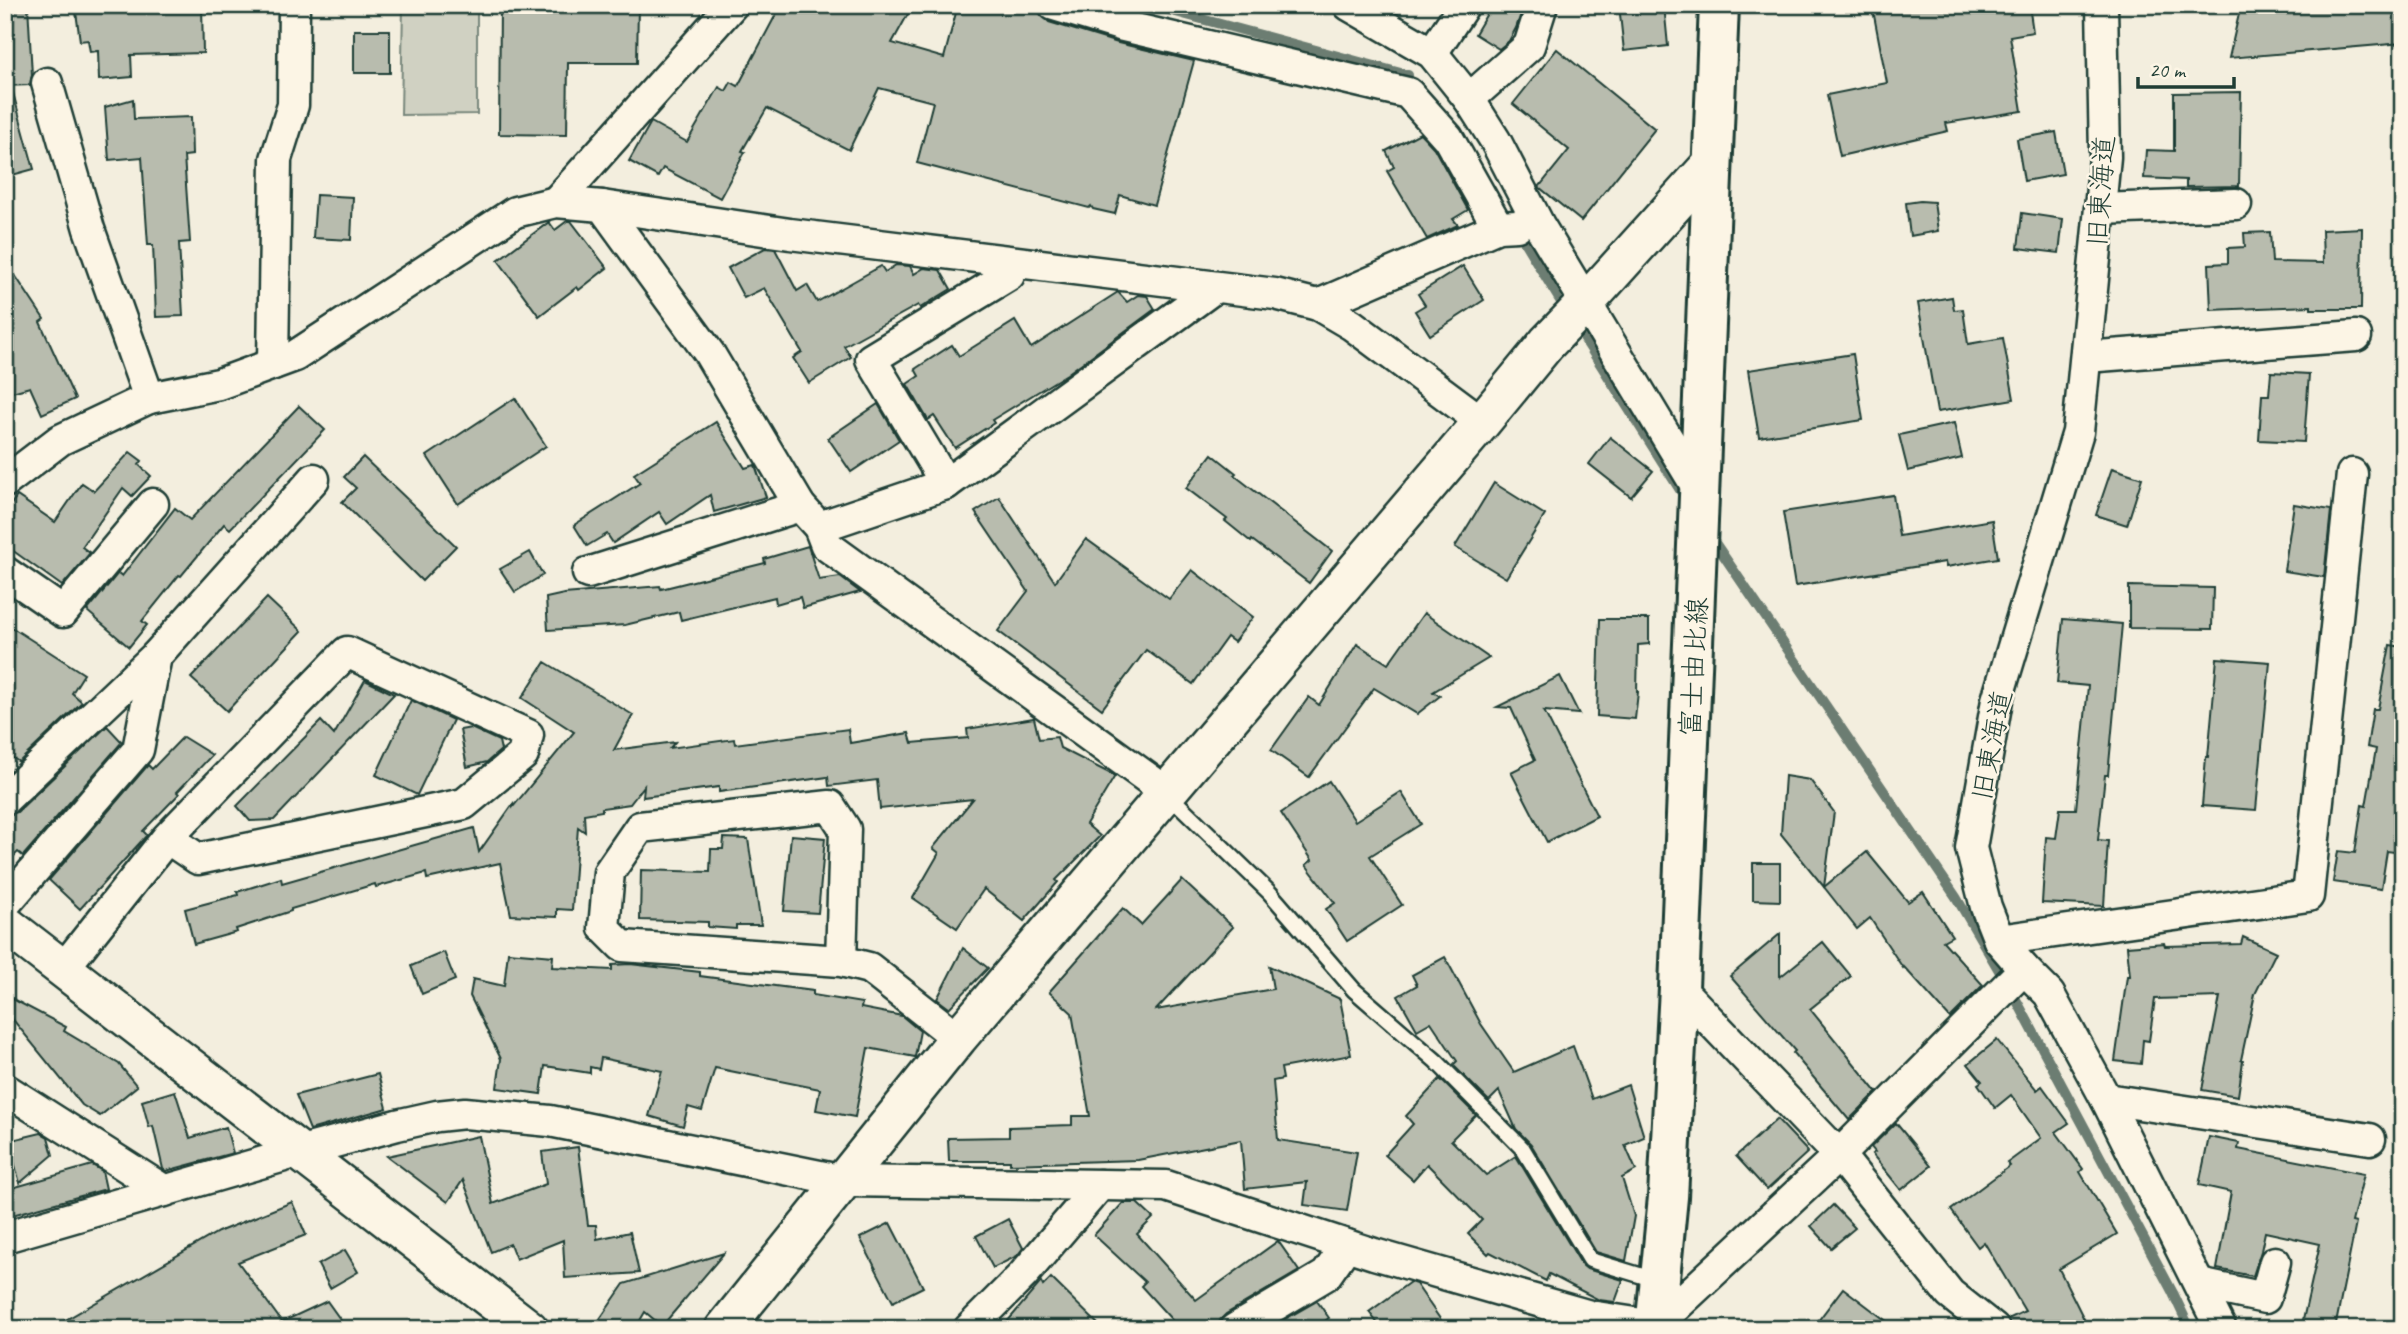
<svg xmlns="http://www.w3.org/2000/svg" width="2408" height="1334" viewBox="0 0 2408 1334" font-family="Caveat,'Klee One',sans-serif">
  <rect width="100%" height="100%" fill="#f3eede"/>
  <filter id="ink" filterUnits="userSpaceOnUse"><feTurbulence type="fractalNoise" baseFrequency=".0143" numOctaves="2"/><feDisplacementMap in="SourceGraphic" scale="14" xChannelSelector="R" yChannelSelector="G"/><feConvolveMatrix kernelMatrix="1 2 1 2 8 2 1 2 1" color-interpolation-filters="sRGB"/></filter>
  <g filter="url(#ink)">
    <path fill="#d0d1c2" stroke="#78877b" stroke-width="2" d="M 403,5 L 477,5 L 477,114 L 401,115 Z"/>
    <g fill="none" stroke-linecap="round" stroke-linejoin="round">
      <g stroke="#6c7d72" stroke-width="10">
        <path d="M 1150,5 L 1408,75"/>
        <path d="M 1523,240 L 1567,312"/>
        <path d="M 1575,324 L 1687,501"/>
        <path d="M 1709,534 L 1956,897 L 2018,1003 L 2173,1293 L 2190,1329"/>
      </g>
    </g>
    <g fill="#b8bcae" stroke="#1f3d34" stroke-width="2">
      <path d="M 5,5 L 28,5 L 32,75 L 30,85 L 5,86 Z"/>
      <path d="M 75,5 L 202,5 L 203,53 L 131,55 L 132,77 L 99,80 L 98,51 L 90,52 L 88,40 L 80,41 Z"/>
      <path d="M 500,5 L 638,5 L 637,63 L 568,63 L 567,135 L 499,134 Z"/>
      <path d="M 781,5 L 913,5 L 892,43 L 944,58 L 958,5 L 1011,5 L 1039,12 L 1049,22 L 1118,43 L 1194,61 L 1154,205 L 1120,195 L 1115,214 L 1093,209 L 1091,206 L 1089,208 L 917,163 L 933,102 L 879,88 L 849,150 L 767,108 L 742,151 L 745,152 L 720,198 L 663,168 L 658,177 L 629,161 L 651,122 L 687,142 L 719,87 L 726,91 L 731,82 L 738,86 Z"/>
      <path d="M 1492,5 L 1524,5 L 1516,28 L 1509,41 L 1499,49 L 1475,34 Z"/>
      <path d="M 1619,5 L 1664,5 L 1668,46 L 1624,51 Z"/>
      <path d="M 1872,5 L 2029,5 L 2033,32 L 2010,36 L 2022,111 L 1946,123 L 1948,131 L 1840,156 L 1827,95 L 1887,83 Z"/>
      <path d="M 2241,5 L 2403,5 L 2403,43 L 2229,58 Z"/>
      <rect x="354" y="30" width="36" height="43"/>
      <path d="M 1557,49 L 1655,129 L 1581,221 L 1539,187 L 1569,150 L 1513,104 Z"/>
      <path d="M 2241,92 L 2239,186 L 2186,187 L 2186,180 L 2144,178 L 2146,150 L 2174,151 L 2174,93 Z"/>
      <path d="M 13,93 L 34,169 L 5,177 L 5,94 Z"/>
      <path d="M 133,99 L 134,119 L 191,117 L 192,155 L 184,156 L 190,242 L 179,243 L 183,316 L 156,317 L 153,245 L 148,245 L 142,157 L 109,160 L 105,107 Z"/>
      <path d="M 2056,132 L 2063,174 L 2024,181 L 2017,139 Z"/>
      <path d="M 1420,133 L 1434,148 L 1468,210 L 1453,219 L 1458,225 L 1427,239 L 1387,171 L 1394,167 L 1386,151 Z"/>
      <path d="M 316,195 L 353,197 L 351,240 L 313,238 Z"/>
      <path d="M 1920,201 L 1934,202 L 1938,231 L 1910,236 L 1906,203 Z"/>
      <path d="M 2022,213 L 2063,219 L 2059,253 L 2018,248 Z"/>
      <path d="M 567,221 L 571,221 L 607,268 L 579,290 L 577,287 L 539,316 L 498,260 L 549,222 L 555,230 Z"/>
      <path d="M 2362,228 L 2361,309 L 2311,309 L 2311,306 L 2211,310 L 2209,264 L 2228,263 L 2228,248 L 2245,247 L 2244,233 L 2270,232 L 2272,262 L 2323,263 L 2322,230 Z"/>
      <path d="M 765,248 L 775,249 L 797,291 L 807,285 L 817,302 L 881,266 L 885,272 L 896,265 L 910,266 L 914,274 L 924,268 L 940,270 L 951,289 L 920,308 L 918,305 L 844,346 L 851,357 L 809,383 L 793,358 L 802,352 L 764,288 L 744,298 L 728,268 Z"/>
      <path d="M 5,260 L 44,319 L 40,322 L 75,399 L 42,414 L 30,387 L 5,394 Z"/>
      <path d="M 1463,266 L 1484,300 L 1430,335 L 1415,311 L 1425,305 L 1418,294 Z"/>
      <path d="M 1118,292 L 1127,302 L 1138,295 L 1147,296 L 1155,309 L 1067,374 L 992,420 L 994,423 L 955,448 L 934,416 L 928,420 L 907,384 L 919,376 L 915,369 L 952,345 L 959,356 L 1015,321 L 1031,348 Z"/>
      <path d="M 1952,297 L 1954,310 L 1963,309 L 1968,344 L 2003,338 L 2014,399 L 1937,412 L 1918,303 Z"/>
      <path d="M 1853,354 L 1863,420 L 1759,437 L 1748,370 Z"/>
      <path d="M 2271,372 L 2309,374 L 2304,442 L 2259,440 L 2262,395 L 2269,395 Z"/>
      <path d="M 515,398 L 546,446 L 458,504 L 427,456 Z"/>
      <path d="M 878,404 L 899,440 L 851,472 L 828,438 Z"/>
      <path d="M 299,406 L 325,430 L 230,529 L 224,524 L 181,576 L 179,575 L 142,621 L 147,625 L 129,647 L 87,611 L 118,573 L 122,576 L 175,508 L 190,520 Z"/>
      <path d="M 716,422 L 745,468 L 755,465 L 766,497 L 714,512 L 710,495 L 667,524 L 659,512 L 613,543 L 607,534 L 587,546 L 574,525 L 640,483 L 634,474 Z"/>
      <path d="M 1954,423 L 1962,458 L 1908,471 L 1899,435 Z"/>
      <path d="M 1610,437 L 1653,471 L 1631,497 L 1589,464 Z"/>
      <path d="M 130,452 L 142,461 L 139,465 L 151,476 L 132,496 L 123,488 L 82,547 L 90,553 L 62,586 L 5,545 L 5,513 L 17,496 L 55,522 L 82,483 L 94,491 Z"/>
      <path d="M 1212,454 L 1236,473 L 1234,475 L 1332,551 L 1309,583 L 1252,540 L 1251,542 L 1225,521 L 1227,519 L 1186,488 Z"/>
      <path d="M 363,457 L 456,546 L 422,581 L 342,502 L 356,488 L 344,477 Z"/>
      <path d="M 2112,468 L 2142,478 L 2127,525 L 2096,515 Z"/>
      <path d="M 1494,483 L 1545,515 L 1506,578 L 1455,547 Z"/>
      <path d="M 1893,495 L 1899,536 L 1992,520 L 1998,558 L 1946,567 L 1945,562 L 1795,586 L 1783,512 Z"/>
      <path d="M 999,497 L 1055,582 L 1086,539 L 1169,599 L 1192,570 L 1253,617 L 1234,642 L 1227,637 L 1193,684 L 1146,650 L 1102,709 L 998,631 L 1028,591 L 975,512 Z"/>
      <path d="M 2294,504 L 2331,510 L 2324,577 L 2284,571 Z"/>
      <path d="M 808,546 L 819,580 L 840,577 L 860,592 L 803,608 L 800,597 L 776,604 L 775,597 L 681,620 L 679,612 L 625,625 L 548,630 L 546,598 L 564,594 L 660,586 L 661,589 L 765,563 L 764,559 Z"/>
      <path d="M 530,552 L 543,575 L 515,592 L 500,569 Z"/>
      <path d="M 2129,586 L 2213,588 L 2212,629 L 2129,628 Z"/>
      <path d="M 267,598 L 302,631 L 227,711 L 191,678 Z"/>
      <path d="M 1424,613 L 1489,658 L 1433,692 L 1440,696 L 1417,714 L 1374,688 L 1309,777 L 1271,750 L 1309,697 L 1319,705 L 1357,644 L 1388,664 Z"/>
      <path d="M 1600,619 L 1649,619 L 1649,644 L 1638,645 L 1637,692 L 1638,692 L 1635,719 L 1597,716 Z"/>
      <path d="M 2063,619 L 2122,624 L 2108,775 L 2105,775 L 2098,840 L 2108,841 L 2104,906 L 2042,903 L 2046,837 L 2056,838 L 2060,809 L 2076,809 L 2088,686 L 2057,683 Z"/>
      <path d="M 5,623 L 84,674 L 72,693 L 82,702 L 19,762 L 5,753 Z"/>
      <path d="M 2390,645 L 2403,647 L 2403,853 L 2387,851 L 2381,889 L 2333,882 L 2338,851 L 2355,853 L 2362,805 L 2366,806 L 2376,749 L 2367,747 L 2373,709 L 2378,709 Z"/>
      <path d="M 2217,658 L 2270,662 L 2256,810 L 2202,806 L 2206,757 L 2208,757 Z"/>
      <path d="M 545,662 L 633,715 L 614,750 L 675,742 L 670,748 L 734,739 L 735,744 L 848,729 L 850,743 L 909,733 L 912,743 L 968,738 L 967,729 L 1034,718 L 1039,739 L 1057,737 L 1060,748 L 1115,776 L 1086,824 L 1100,836 L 1056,880 L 1058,882 L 1024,921 L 984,889 L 957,928 L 913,898 L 939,853 L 933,848 L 973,799 L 880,809 L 877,780 L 829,786 L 828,777 L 719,792 L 719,787 L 643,797 L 644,786 L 630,804 L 602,808 L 602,811 L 584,814 L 585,832 L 578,827 L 572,910 L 557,909 L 557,917 L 511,915 L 500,863 L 427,879 L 426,873 L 376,887 L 375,884 L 291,909 L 291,911 L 236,929 L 237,932 L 194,944 L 185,909 L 238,895 L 237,892 L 281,878 L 282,883 L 474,828 L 479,852 L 513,804 L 513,807 L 574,732 L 522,698 Z"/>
      <path d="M 1560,676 L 1579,714 L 1544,711 L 1597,816 L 1547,842 L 1511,772 L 1535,760 L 1511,708 L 1497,707 Z"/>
      <path d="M 365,680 L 394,694 L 274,820 L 250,821 L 237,806 L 321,721 L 334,735 Z"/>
      <path d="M 411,700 L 453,720 L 417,795 L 376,775 Z"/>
      <path d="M 107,726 L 122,742 L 23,856 L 18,852 L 5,865 L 5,816 L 17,812 Z"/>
      <path d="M 471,728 L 499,741 L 501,750 L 487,762 L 467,767 L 460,730 Z"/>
      <path d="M 183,737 L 212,755 L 177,792 L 179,794 L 143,831 L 147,835 L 80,909 L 49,880 L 148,765 L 152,769 Z"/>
      <path d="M 1785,776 L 1810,780 L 1834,812 L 1824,887 L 1781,834 Z"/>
      <path d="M 1329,781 L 1355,821 L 1401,792 L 1421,824 L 1370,856 L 1402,905 L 1347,941 L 1326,909 L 1335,903 L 1306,865 L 1312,860 L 1281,813 Z"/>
      <path d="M 791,835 L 825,838 L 818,913 L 784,911 Z"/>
      <path d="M 724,838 L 748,839 L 761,925 L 736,925 L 736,929 L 708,927 L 708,922 L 640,920 L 641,870 L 710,872 L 711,849 L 723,849 Z"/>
      <path d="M 1867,852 L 1908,902 L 1923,892 L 1952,936 L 1943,941 L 1983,985 L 1950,1018 L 1904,967 L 1903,968 L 1870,918 L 1857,929 L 1824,887 Z"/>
      <path d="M 1753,863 L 1780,863 L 1780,901 L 1753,900 Z"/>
      <path d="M 1182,880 L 1233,927 L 1156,1010 L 1273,989 L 1269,966 L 1340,999 L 1351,1055 L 1281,1068 L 1283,1079 L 1273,1081 L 1278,1140 L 1357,1152 L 1347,1211 L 1304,1205 L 1307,1182 L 1245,1189 L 1241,1140 L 1138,1160 L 1010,1164 L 1010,1161 L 949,1161 L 948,1138 L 1009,1137 L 1009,1127 L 1072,1125 L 1072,1116 L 1090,1116 L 1072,1013 L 1049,992 L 1123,908 L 1141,925 Z"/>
      <path d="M 1780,934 L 1780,977 L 1823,942 L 1851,976 L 1810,1009 L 1877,1092 L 1849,1120 L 1793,1053 L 1795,1051 L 1730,976 Z"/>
      <path d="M 2243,937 L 2276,952 L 2255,994 L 2241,1060 L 2243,1061 L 2238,1096 L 2202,1090 L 2220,997 L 2155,999 L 2149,1041 L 2143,1040 L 2141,1064 L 2115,1061 L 2127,976 L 2130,976 L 2127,946 L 2164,943 L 2165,946 L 2241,944 Z"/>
      <path d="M 963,948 L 988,968 L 949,1008 L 937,999 Z"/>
      <path d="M 444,952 L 455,980 L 422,994 L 411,966 Z"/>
      <path d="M 508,952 L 553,956 L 552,967 L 612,970 L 612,965 L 630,964 L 700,972 L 700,976 L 813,991 L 813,995 L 862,1003 L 861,1008 L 902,1016 L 920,1031 L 915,1057 L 868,1048 L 855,1117 L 816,1110 L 820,1089 L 715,1068 L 702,1111 L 688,1107 L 683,1126 L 649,1116 L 662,1071 L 601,1058 L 599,1069 L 590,1067 L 590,1073 L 545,1066 L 541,1094 L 497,1088 L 501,1059 L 470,996 L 473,979 L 504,986 Z"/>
      <path d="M 1445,957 L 1481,1024 L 1514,1072 L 1573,1046 L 1592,1099 L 1628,1085 L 1644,1137 L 1625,1145 L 1636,1170 L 1622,1178 L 1634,1216 L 1626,1261 L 1596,1252 L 1531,1144 L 1516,1129 L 1499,1091 L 1489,1101 L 1453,1065 L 1457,1061 L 1431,1022 L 1417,1030 L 1398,996 L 1417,985 L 1412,975 Z"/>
      <path d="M 5,995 L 66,1027 L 64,1031 L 119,1064 L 137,1086 L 100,1116 L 82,1105 L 5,1010 Z"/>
      <path d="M 1997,1040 L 2037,1090 L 2042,1086 L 2069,1123 L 2056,1132 L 2083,1169 L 2080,1172 L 2117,1234 L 2059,1269 L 2089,1329 L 2011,1329 L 2008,1319 L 2025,1311 L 1984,1242 L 1978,1247 L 1951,1210 L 2010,1166 L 2007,1163 L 2041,1138 L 2011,1095 L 1995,1108 L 1978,1084 L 1982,1081 L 1968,1064 Z"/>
      <path d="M 378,1074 L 387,1108 L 310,1130 L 296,1095 Z"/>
      <path d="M 1440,1079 L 1476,1115 L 1451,1140 L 1486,1175 L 1516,1156 L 1582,1265 L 1587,1269 L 1623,1280 L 1615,1302 L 1599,1300 L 1549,1274 L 1546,1281 L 1490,1252 L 1488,1254 L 1468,1234 L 1482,1220 L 1427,1164 L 1413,1180 L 1385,1155 L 1413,1124 L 1406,1116 Z"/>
      <path d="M 175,1091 L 190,1138 L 226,1127 L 233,1153 L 166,1171 L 163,1169 L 153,1126 L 149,1127 L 142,1101 Z"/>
      <path d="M 1777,1119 L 1808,1152 L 1767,1190 L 1736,1156 Z"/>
      <path d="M 1896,1123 L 1931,1166 L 1901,1190 L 1872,1154 L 1875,1152 L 1871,1147 Z"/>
      <path d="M 41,1133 L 48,1137 L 53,1155 L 20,1183 L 8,1141 Z"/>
      <path d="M 479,1136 L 493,1204 L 546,1184 L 542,1152 L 578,1147 L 588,1225 L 596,1225 L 597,1239 L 630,1232 L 639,1273 L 565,1278 L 563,1240 L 516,1259 L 510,1244 L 491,1252 L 463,1180 L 448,1202 L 387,1156 Z"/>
      <path d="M 2209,1137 L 2239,1143 L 2238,1149 L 2364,1174 L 2352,1222 L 2356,1223 L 2335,1329 L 2301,1329 L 2320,1244 L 2265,1232 L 2261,1251 L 2253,1276 L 2217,1269 L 2231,1192 L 2199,1185 Z"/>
      <path d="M 92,1165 L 102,1171 L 106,1189 L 5,1217 L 5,1190 Z"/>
      <path d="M 292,1202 L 306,1235 L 238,1262 L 282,1322 L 327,1301 L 347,1329 L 50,1329 L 218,1232 Z"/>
      <path d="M 1123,1203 L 1137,1203 L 1153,1218 L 1137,1234 L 1196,1300 L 1278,1241 L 1299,1271 L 1226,1314 L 1220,1320 L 1218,1329 L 1180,1329 L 1141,1286 L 1145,1282 L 1094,1235 Z"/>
      <path d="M 1833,1205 L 1855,1228 L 1831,1248 L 1811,1226 Z"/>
      <path d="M 1008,1219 L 1023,1248 L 1017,1256 L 993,1268 L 976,1236 Z"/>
      <path d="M 890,1223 L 923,1287 L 893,1302 L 860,1238 Z"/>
      <path d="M 345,1250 L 358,1272 L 330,1288 L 318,1265 Z"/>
      <path d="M 724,1253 L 662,1326 L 645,1312 L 635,1329 L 593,1329 L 624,1284 Z"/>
      <path d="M 1051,1278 L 1103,1329 L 1001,1329 L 1041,1282 L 1043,1286 Z"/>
      <path d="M 1410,1282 L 1416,1284 L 1447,1329 L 1382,1329 L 1369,1312 Z"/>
      <path d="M 1843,1288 L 1897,1329 L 1812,1329 Z"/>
      <path d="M 1317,1301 L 1329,1318 L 1313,1329 L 1287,1329 L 1282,1321 Z"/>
    </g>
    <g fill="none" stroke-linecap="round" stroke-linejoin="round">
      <g stroke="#1f3d34" stroke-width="19">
        <path id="service" d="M 1168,794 L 1270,893 L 1354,990 L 1436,1061 L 1523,1149 L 1590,1260 L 1659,1281"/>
      </g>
      <g stroke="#1f3d34" stroke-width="35">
        <g id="minor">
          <path d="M 1054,5 L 1123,26 L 1408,93 L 1448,138 L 1498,227"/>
          <path d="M 1349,5 L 1432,53 L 1469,99 L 1495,140 L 1539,225 L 1700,492"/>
          <path d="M 1432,53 L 1464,5"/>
          <path d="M 47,83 L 89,229 L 149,398"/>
          <path d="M 1469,99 L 1529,46 L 1542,5"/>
          <path d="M 556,202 L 732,5"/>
          <path d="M 602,206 L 790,234 L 1275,294 L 1318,305 L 1352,325 L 1482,422"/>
          <path d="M 2100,209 L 2236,204"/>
          <path d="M 1318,305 L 1498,227 L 1517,226"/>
          <path d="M 2086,357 L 2356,336"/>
          <path d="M 273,364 L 276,159 L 293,105 L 294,5"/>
          <path d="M 5,482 L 60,440 L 149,398 L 219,384 L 295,356 L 515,212 L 556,202 L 602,206 L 709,353 L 800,506 L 819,527 L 826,545 L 1168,793"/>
          <path d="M 946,484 L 871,359 L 1009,275 L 1010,262"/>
          <path d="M 819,527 L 946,484 L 1214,288"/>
          <path d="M 5,572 L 63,612 L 153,504"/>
          <path d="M 588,573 L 800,506"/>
          <path d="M 5,799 L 156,656"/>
          <path d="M 5,904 L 138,750 L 156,656 L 314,479"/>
          <path d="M 1999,940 L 2308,896 L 2352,474"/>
          <path d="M 841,961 L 845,829 L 830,806 L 640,827 L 609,872 L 604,928 L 622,946 L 841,961 L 869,968 L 958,1038"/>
          <path d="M 63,969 L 167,838 L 347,652 L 528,735 L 523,755 L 464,804 L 198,859 L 167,838"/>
          <path d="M 2024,969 L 2049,994 L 2106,1099 L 2221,1329"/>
          <path d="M 1679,988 L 1839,1155 L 1950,1294 L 1994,1329"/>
          <path d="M 5,1089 L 165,1191"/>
          <path d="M 2106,1099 L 2370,1139"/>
          <path d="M 5,1237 L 298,1152 L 397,1125 L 437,1116 L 465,1113 L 550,1121 L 844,1181 L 1166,1186 L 1374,1254 L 1590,1316 L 1655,1326 L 1839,1155 L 2024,969 L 1999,940 L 1986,907 L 1971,848 L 1997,700 L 2078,432 L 2105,157 L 2102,5"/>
          <path d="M 2199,1284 L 2265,1298 L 2275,1262"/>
          <path d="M 969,1329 L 1023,1275 L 1100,1185"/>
          <path d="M 1235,1329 L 1326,1275 L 1347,1245"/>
        </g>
      </g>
      <g stroke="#1f3d34" stroke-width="42">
        <g id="tertiary">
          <path d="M 5,924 L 529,1329"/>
          <path d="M 724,1329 L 958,1038 L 1482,422 L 1547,343 L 1582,307 L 1712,163"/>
        </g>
      </g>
      <g stroke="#1f3d34" stroke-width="44">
        <path id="secondary" d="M 1655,1329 L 1668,1197 L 1679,988 L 1719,5"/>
      </g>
      <use href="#service" stroke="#fcf5e5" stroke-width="14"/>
      <use href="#minor" stroke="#fcf5e5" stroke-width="30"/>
      <use href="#tertiary" stroke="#fcf5e5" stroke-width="37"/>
      <use href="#secondary" stroke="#fcf5e5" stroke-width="38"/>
    </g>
  </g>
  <g text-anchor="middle" stroke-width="5" stroke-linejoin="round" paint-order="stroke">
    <g font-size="28" fill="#1f3d34" stroke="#fcf5e5">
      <text transform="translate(2100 191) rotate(-86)" y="10">旧東海道</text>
      <text transform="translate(1693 667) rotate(-87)" y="10">富士由比線</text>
      <text transform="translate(1991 745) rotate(-79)" y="10">旧東海道</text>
    </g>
  </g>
  <rect width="2408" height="1334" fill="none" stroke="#fcf5e5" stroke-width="28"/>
  <rect x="14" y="14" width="2380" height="1306" fill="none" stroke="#1f3d34" stroke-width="2.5" filter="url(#ink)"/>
  <path d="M2138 77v10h96v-10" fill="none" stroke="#1f3d34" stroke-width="3.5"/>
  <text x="2149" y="77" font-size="21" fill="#1f3d34" stroke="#fcf5e5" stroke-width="5" paint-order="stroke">20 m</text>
</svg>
